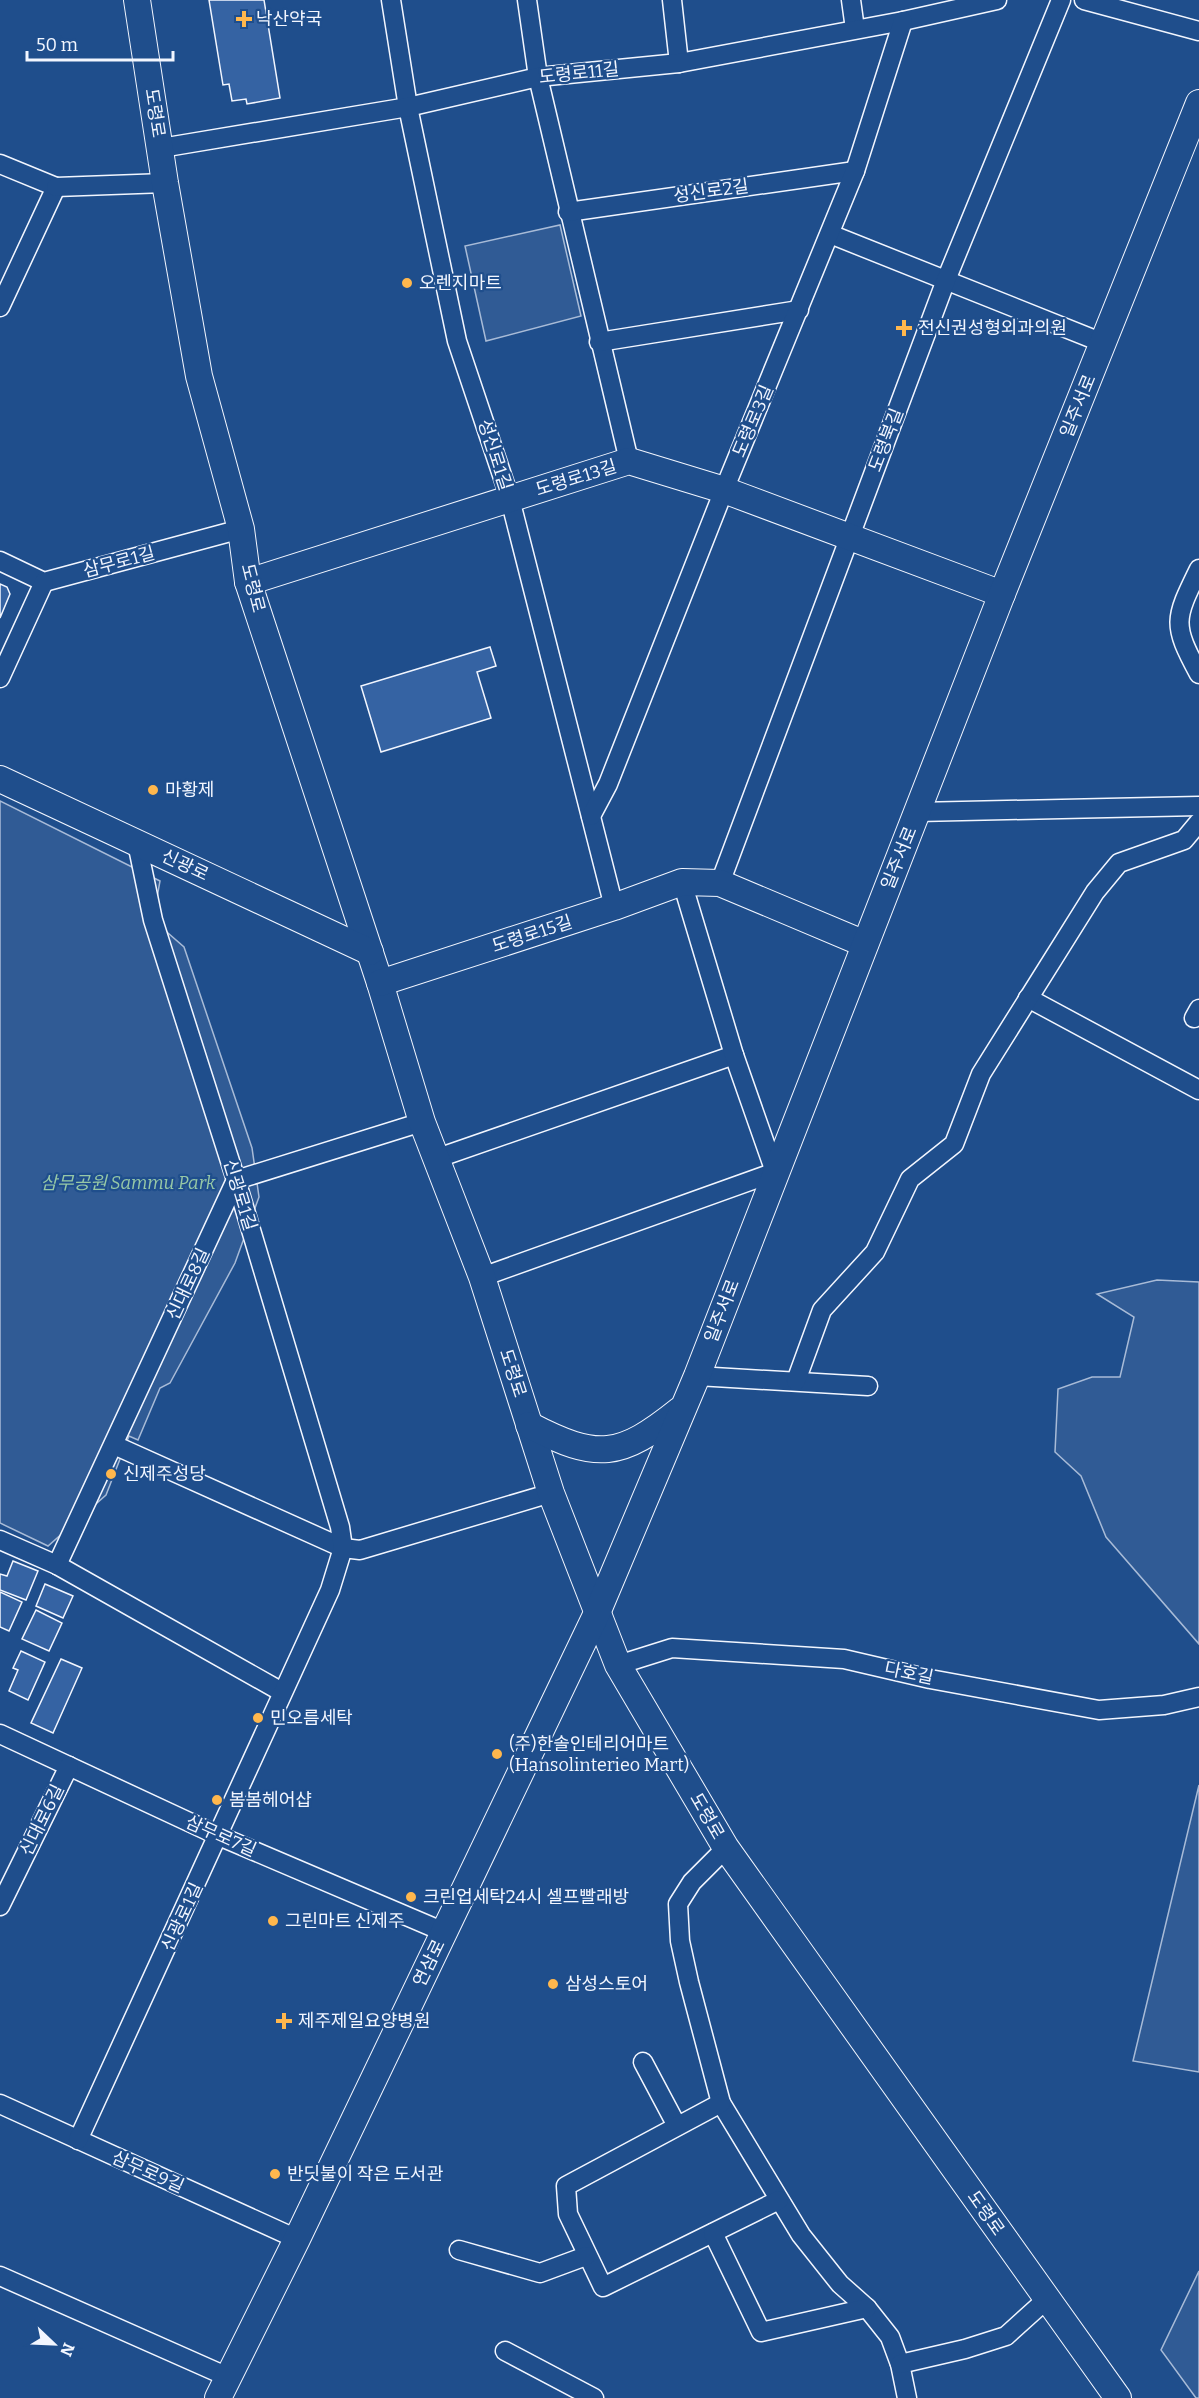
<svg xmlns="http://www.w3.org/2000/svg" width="1199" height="2398" viewBox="0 0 1199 2398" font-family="Bitter,'Noto Sans KR',serif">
  <rect width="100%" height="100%" fill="#1f4e8c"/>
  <g fill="#305b95" stroke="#a8bbd7" stroke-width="1.5">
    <path d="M 560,225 L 581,316 L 486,341 L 465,246 Z"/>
    <path d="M 0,801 L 160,881 L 153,920 L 184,947 L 252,1148 L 259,1197 L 235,1263 L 170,1383 L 160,1388 L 138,1440 L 129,1436 L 106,1495 L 48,1546 L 0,1523 Z"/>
    <path d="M 1157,1280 L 1199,1282 L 1199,1644 L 1106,1537 L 1081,1476 L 1055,1452 L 1058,1389 L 1092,1377 L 1120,1377 L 1134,1317 L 1097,1294 Z"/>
    <path d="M 1199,1785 L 1199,2072 L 1133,2061 Z"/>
    <path d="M 1199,2271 L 1199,2398 L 1196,2398 L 1161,2350 Z"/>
  </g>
  <g fill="#3563a3" stroke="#f2f6ff" stroke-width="1.5">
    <path d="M 209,0 L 264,0 L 280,98 L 247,104 L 246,99 L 232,101 L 229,84 L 223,85 Z"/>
    <path d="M 0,584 L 7,587 L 10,594 L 0,618 Z"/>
    <path d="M 490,647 L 496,666 L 477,672 L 491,718 L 381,752 L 361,686 Z"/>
    <path d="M 13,1561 L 38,1571 L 26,1600 L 0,1590 L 0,1574 L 7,1576 Z"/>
    <path d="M 45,1584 L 73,1596 L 63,1618 L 36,1606 Z"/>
    <path d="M 0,1592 L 22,1602 L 9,1631 L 0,1627 Z"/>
    <path d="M 36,1610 L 62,1623 L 49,1651 L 22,1639 Z"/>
    <path d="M 21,1651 L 45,1662 L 28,1700 L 9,1691 L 18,1670 L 13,1668 Z"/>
    <path d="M 61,1659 L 82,1668 L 53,1733 L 31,1723 Z"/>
  </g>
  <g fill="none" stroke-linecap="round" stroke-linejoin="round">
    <g stroke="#f2f6ff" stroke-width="21">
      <g id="street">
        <path d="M 391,0 L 408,107 L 457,341 L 510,499 L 614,907"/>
        <path d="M 527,0 L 538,77 L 629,461"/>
        <path d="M 672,0 L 679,63"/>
        <path d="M 851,0 L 855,29"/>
        <path d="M 1084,0 L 1199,31"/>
        <path d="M 161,148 L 408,107 L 538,77 L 679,63 L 903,21 L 997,0"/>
        <path d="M 0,164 L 56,187 L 0,307"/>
        <path d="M 56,187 L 165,183"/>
        <path d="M 568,212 L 855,171"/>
        <path d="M 830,234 L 1103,343"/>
        <path d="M 599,342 L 799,310"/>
        <path d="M 0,561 L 44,582 L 241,529"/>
        <path d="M 1199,569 C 1174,620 1172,624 1199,674"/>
        <path d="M 0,678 L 44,582"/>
        <path d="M 917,812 L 1199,806"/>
        <path d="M 591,816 L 608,784 L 724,490 L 855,171 L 903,21"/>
        <path d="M 720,883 L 946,280 L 1061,0"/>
        <path d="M 1028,998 L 1199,1090"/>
        <path d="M 1194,1018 L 1199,1009"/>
        <path d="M 435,1159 L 734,1055"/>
        <path d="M 482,1277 L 775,1172 L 734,1055 L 682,882"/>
        <path d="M 697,1376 L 868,1386"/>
        <path d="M 796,1381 L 822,1310 L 875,1252 L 910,1179 L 954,1144 L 981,1074 L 1095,892 L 1119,863 L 1184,840 L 1199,822"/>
        <path d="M 114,1445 L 343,1548 L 360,1550 L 551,1493"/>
        <path d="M 0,1540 L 57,1565 L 282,1692"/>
        <path d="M 57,1565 L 236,1180 L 422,1122"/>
        <path d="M 618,1665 L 672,1648 L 844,1659 L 930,1679 L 1099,1710 L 1164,1705 L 1199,1697"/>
        <path d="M 0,1734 L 219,1836 L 444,1932"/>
        <path d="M 726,1848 L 692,1882 L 678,1904 L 680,1941 L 689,1982 L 721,2103 L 801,2235 L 840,2284 L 867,2308 L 890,2337 L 900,2364 L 907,2398"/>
        <path d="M 0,1906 L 69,1766"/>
        <path d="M 643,2062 L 677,2126"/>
        <path d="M 721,2103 L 566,2186 L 568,2214 L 603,2287 L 779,2200"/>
        <path d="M 0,2104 L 297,2239"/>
        <path d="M 78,2140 L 330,1590 L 343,1548 L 340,1527 L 236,1180 L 153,920 L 137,843"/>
        <path d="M 713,2233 L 761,2332 L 867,2308"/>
        <path d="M 459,2250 L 540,2273 L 586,2256"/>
        <path d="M 0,2276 L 228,2377"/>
        <path d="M 505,2351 L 594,2398"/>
        <path d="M 900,2364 L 965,2349 L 1006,2336 L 1047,2299"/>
      </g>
    </g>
    <g stroke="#f2f6ff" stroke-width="28">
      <g id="secondary">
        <path d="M 137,0 L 165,183 L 199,376 L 241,529 L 248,582 L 380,983 L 422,1122 L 482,1277 L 551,1493 L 618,1665 L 726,1848 L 1118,2398"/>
        <path d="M 248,582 L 629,461 L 724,490 L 1002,594"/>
        <path d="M 0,779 L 370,952"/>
        <path d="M 380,983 L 614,907 L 682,882 L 720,883 L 865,944"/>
        <path d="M 529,1425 C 598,1461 620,1458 680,1410"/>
        <path d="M 218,2398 L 297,2239 L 597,1613 L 697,1376 L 1002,594 L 1199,103"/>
      </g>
    </g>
    <use href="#street" stroke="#1f4e8c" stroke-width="18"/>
    <use href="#secondary" stroke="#1f4e8c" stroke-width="26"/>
  </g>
  <g fill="#ffb74d" stroke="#1f4e8c" stroke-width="2">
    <path d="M241 10h6v6h6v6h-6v6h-6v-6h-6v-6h6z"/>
    <circle cx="407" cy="283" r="6"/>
    <path d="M901 319h6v6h6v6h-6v6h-6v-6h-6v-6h6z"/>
    <circle cx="153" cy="790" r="6"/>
    <circle cx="111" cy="1474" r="6"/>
    <circle cx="258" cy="1718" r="6"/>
    <circle cx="497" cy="1754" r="6"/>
    <circle cx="217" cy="1800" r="6"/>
    <circle cx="411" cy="1897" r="6"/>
    <circle cx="273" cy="1921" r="6"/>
    <circle cx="553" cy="1984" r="6"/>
    <path d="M281 2012h6v6h6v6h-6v6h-6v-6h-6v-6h6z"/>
    <circle cx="275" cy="2174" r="6"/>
  </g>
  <g text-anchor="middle" stroke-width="4.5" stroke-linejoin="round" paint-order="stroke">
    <g font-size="18" fill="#f2f6ff" stroke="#1f4e8c" text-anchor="start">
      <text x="256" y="25">낙산약국</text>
      <text x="419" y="289">오렌지마트</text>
      <text x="918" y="334">전신권성형외과의원</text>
      <text x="165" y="796">마황제</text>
      <text x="123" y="1480">신제주성당</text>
      <text x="270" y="1724">민오름세탁</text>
      <text x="509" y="1750">(주)한솔인테리어마트<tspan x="509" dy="21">(Hansolinterieo Mart)</tspan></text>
      <text x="229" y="1806">봄봄헤어샵</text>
      <text x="423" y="1903">크린업세탁24시 셀프빨래방</text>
      <text x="285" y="1927">그린마트 신제주</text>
      <text x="565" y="1990">삼성스토어</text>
      <text x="298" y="2027">제주제일요양병원</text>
      <text x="287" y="2180">반딧불이 작은 도서관</text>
    </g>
    <g font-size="18" fill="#f2f6ff" stroke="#1f4e8c">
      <text transform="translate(579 73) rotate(-6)" y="6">도령로11길</text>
      <text transform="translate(155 113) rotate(81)" y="6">도령로</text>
      <text transform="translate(711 191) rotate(-8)" y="6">성신로2길</text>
      <text transform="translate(1078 406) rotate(-68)" y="6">일주서로</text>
      <text transform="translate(753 421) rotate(-67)" y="6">도령로3길</text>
      <text transform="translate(886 440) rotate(-69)" y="6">도령북길</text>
      <text transform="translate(495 455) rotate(72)" y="6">성신로1길</text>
      <text transform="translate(576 478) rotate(-17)" y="6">도령로13길</text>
      <text transform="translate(119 562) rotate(-15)" y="6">삼무로1길</text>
      <text transform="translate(253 588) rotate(76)" y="6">도령로</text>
      <text transform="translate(899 858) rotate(-68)" y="6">일주서로</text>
      <text transform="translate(185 865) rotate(25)" y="6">신광로</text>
      <text transform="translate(532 934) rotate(-18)" y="6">도령로15길</text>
      <text transform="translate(240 1195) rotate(73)" y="6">신광로1길</text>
      <text transform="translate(188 1284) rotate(-65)" y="6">신대로8길</text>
      <text transform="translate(722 1311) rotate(-69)" y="6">일주서로</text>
      <text transform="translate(513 1373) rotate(72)" y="6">도령로</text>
      <text transform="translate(909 1673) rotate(12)" y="6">다호길</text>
      <text transform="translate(707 1816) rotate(60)" y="6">도령로</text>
      <text transform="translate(42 1820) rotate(-64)" y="6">신대로6길</text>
      <text transform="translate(221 1836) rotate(24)" y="6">삼무로7길</text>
      <text transform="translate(182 1917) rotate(-65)" y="6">신광로1길</text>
      <text transform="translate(429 1963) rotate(-64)" y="6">연삼로</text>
      <text transform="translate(148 2172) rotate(24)" y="6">삼무로9길</text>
      <text transform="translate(986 2213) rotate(55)" y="6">도령로</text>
    </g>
    <g font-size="18" font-style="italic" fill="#97c8a6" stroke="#1f4e8c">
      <text x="128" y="1189">삼무공원 Sammu Park</text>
    </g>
  </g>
  <g transform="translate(54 2344) rotate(113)" stroke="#1f4e8c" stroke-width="4.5" paint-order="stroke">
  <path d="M0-4.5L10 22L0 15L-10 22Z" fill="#f2f6ff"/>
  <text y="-9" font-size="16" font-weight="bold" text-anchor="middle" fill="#f2f6ff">N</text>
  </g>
  <path d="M27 51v9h146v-9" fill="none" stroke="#f2f6ff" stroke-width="3"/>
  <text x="36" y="51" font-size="18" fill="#f2f6ff" stroke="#1f4e8c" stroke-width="4.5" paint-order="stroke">50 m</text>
</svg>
